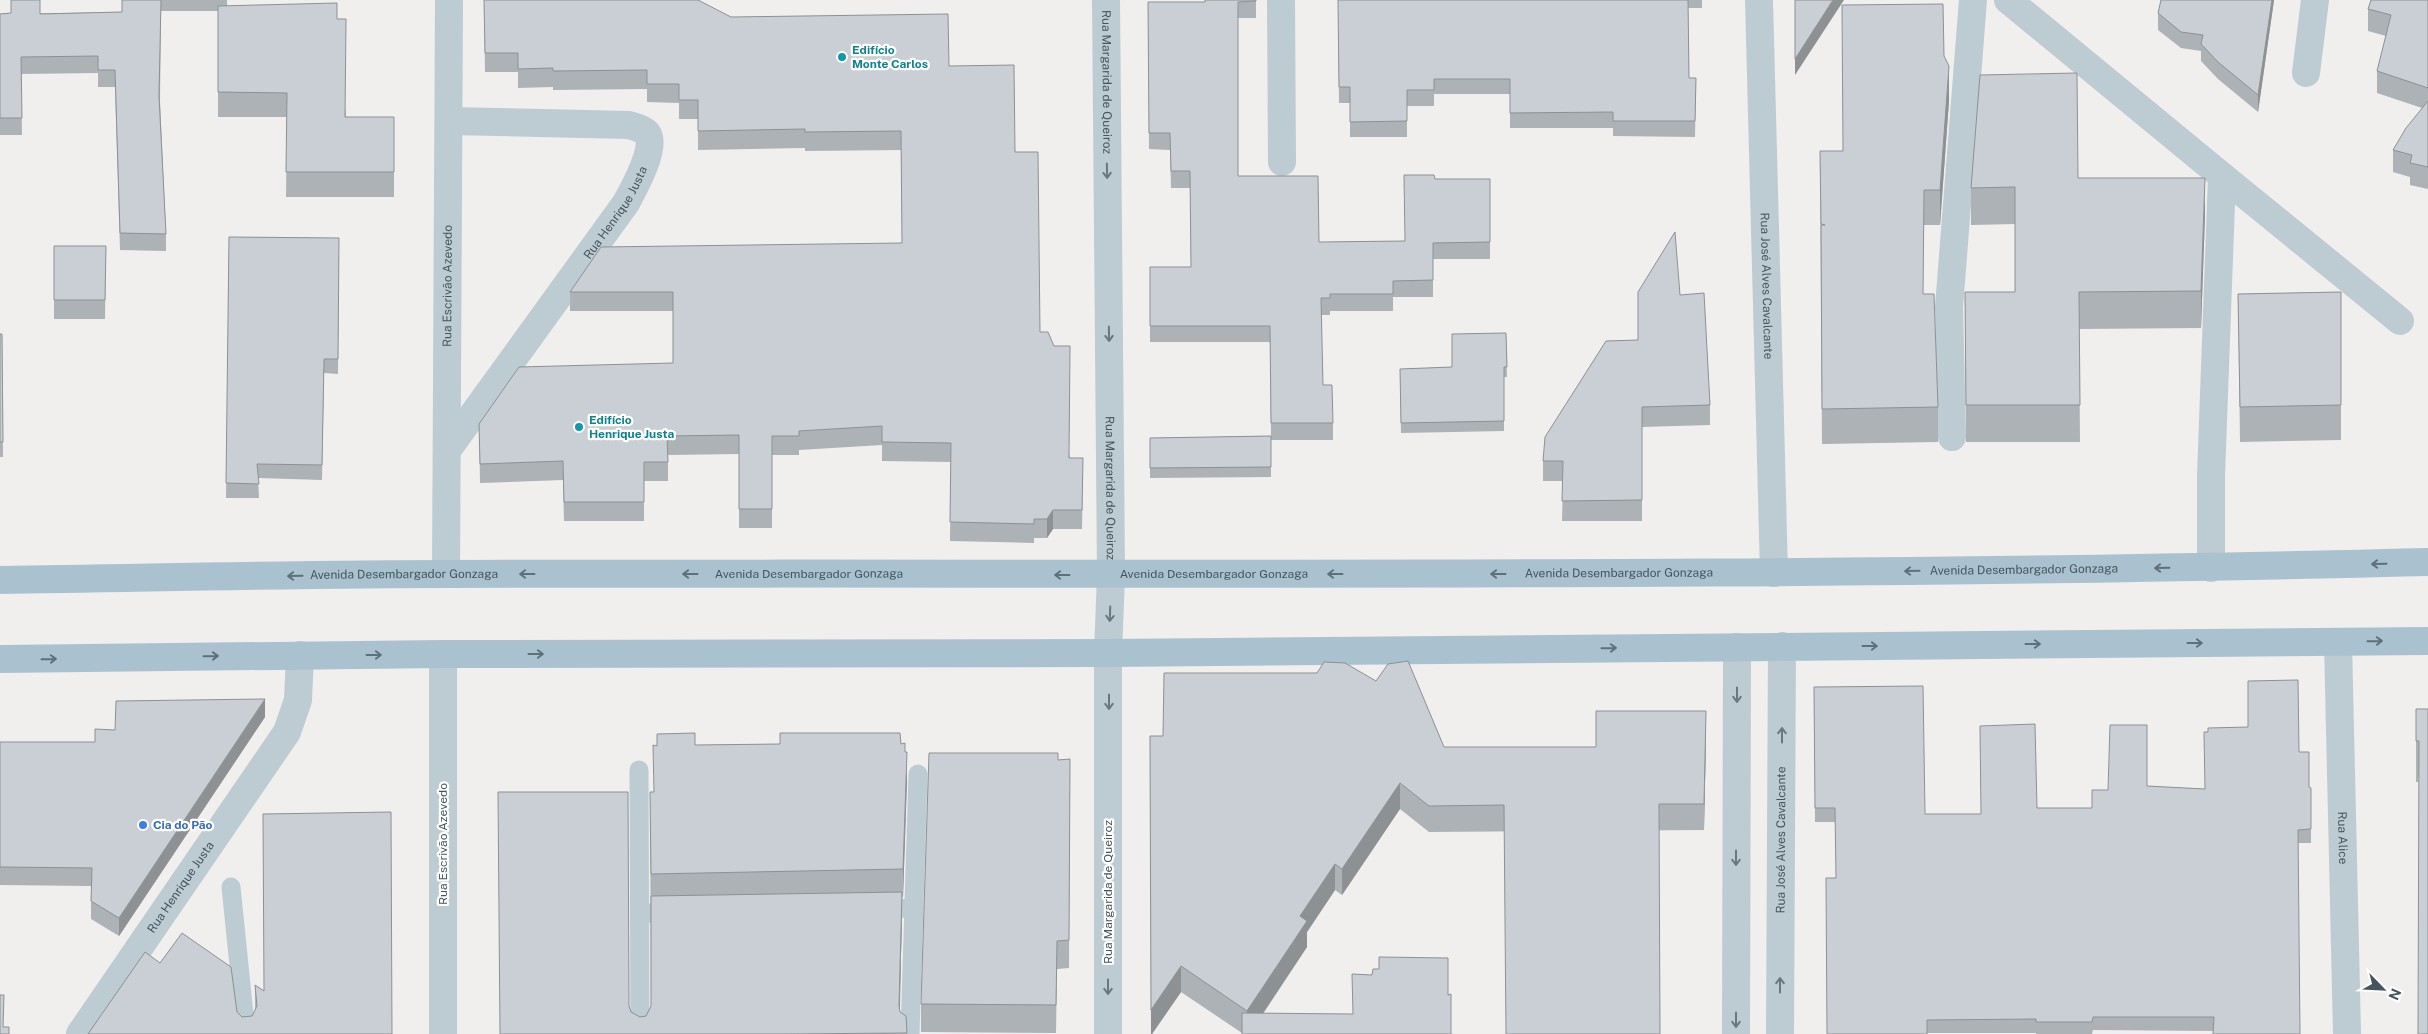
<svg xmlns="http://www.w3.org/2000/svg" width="2428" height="1034" viewBox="0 0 2428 1034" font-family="'Public Sans',sans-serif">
  <rect width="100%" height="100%" fill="#f1eeee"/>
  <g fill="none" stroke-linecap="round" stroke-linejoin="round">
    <g stroke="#bdcbd2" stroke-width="19">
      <path d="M 639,770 L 640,1034"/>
      <path d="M 231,887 L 246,1034"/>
      <path d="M 878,909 L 914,908"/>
      <path d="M 640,913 L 675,913"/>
      <path d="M 910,1034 L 918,774"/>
    </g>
    <g stroke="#bdcbd2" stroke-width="28">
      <path id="s1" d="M 1106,0 L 1111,575 L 1108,653 L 1108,1034"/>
      <path d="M 1281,0 L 1282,162"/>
      <path id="s2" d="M 1759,0 L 1774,573"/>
      <path d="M 2008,0 L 2222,176 L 2211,476 L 2211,568"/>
      <path d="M 2306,73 L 2315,0"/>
      <path d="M 2222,176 L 2400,321"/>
      <path d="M 1952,437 L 1949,307 L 1973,0"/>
      <path id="s3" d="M 448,449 L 626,203 C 633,190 658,146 647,133 C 642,128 635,127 629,125 L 449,121"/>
      <path id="s4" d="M 446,574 L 449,0"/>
      <path id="s5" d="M 2338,642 L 2347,1034"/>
      <path id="s6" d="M 80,1034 L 287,732 L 298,700 L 300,655"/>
      <path d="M 443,1034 L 443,654"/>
      <path d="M 1736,1034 L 1737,647"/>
      <path id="s7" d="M 1780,1034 L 1782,646"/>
    </g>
    <g stroke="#aac2d0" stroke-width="28">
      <path id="s8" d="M 0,580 C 150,578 301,574 451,574 C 1110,572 1769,579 2428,562"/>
      <path d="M 0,659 L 443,654 L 1108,653 L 2428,641"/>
    </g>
  </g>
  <g fill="#adb2b6">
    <path d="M 122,0 L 227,0 L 227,6 L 337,19 L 346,117 L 394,117 L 394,197 L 286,197 L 287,117 L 218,117 L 218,11 L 161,11 L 160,101 L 166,234 L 166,251 L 120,250 L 115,87 L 98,87 L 98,73 L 21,74 L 22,135 L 0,135 L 0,14 L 122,12 Z"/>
    <path d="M 484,0 L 731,17 L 949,66 L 1015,152 L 1040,332 L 1070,458 L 1083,477 L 1082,529 L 1053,529 L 1047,538 L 1034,538 L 1034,543 L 950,541 L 951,462 L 882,461 L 882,445 L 799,450 L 799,455 L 772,455 L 772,528 L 739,528 L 739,454 L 668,455 L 668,481 L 644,481 L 644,521 L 564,521 L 563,480 L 480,483 L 479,424 L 673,363 L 673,311 L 570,311 L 570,292 L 902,243 L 901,150 L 805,151 L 805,148 L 698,150 L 698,119 L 679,119 L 679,103 L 647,102 L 647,89 L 553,90 L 553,87 L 518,88 L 518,72 L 485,72 Z"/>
    <path d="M 1256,0 L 1256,18 L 1238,18 L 1238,176 L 1319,242 L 1329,242 L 1405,241 L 1435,179 L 1490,179 L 1490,259 L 1433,259 L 1433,297 L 1393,297 L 1393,311 L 1330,311 L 1330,315 L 1321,315 L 1323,385 L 1333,423 L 1333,440 L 1271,440 L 1271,477 L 1150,478 L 1150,438 L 1271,436 L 1270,342 L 1150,342 L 1150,267 L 1191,267 L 1190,188 L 1171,188 L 1170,150 L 1149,149 L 1148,2 L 1205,2 Z"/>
    <path d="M 1338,0 L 1702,0 L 1702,8 L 1688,8 L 1689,78 L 1696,78 L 1695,137 L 1613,136 L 1613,128 L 1510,128 L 1510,94 L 1434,94 L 1434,106 L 1407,106 L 1407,137 L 1350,137 L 1350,103 L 1339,103 Z"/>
    <path d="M 2161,0 L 2274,0 L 2258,112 L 2218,79 L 2201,61 L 2201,51 L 2181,48 L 2158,30 L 2158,13 Z"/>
    <path d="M 2428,0 L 2428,189 L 2410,185 L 2410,177 L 2393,172 L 2393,150 L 2422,108 L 2377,93 L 2377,71 L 2386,36 L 2368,31 L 2368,9 Z"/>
    <path d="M 1944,56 L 1949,101 L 1940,225 L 1924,225 L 1923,294 L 1938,407 L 1938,442 L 1822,444 L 1820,151 L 1842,151 Z"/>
    <path d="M 2078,178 L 2205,215 L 2201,328 L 2079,329 L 2080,442 L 1966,442 L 1965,292 L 2015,292 L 2015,224 L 1971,225 L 1971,188 Z"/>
    <path d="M 229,237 L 339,238 L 338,374 L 324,373 L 322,480 L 258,478 L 259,498 L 226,498 Z"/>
    <path d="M 54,246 L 106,246 L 105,319 L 54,319 Z"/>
    <path d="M 2341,292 L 2341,440 L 2240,442 L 2238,294 Z"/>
    <path d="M 1680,295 L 1710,405 L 1710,425 L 1642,427 L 1642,521 L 1562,521 L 1563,481 L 1543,481 L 1543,461 L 1638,340 Z"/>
    <path d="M 1506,333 L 1507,377 L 1504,377 L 1504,431 L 1401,433 L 1400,369 L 1452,367 Z"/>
    <path d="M 0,334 L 2,334 L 3,457 L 0,457 Z"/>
    <path d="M 1814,687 L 1925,814 L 1981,814 L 2037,808 L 2092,808 L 2108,790 L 2147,786 L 2204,789 L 2299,752 L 2309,787 L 2311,788 L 2311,843 L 2298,843 L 2214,1031 L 2093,1030 L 2092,1034 L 2036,1034 L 2036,1033 L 1927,1033 L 1835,822 L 1815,822 Z"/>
    <path d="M 2416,709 L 2428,709 L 2418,782 L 2416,782 Z"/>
    <path d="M 1596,711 L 1706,737 L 1704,830 L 1429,832 L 1400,809 L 1342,895 L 1335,890 L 1307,932 L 1307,947 L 1263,1014 L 1352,1014 L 1448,995 L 1451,1034 L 1242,1033 L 1181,992 L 1152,1034 L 1151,1034 L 1150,736 L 1444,747 L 1596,747 Z"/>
    <path d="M 265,717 L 119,936 L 91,919 L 91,886 L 0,885 L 0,742 L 95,742 L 115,730 Z"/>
    <path d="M 780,733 L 901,744 L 905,752 L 907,780 L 903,897 L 902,897 L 900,1009 L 900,1012 L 906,1016 L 907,1034 L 499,1034 L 629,1006 L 631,1012 L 640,1017 L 646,1016 L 651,1006 L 650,792 L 654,792 L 695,745 L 780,744 Z"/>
    <path d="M 1070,759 L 1069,968 L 1057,969 L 1056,1033 L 921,1032 L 921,1004 L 1058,760 Z"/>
    <path d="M 160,963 L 237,1012 L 242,1017 L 252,1016 L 255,1010 L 255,985 L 264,991 L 392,1034 L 88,1034 Z"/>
  </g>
  <g fill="#8d9194">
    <path d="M 1833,0 L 1844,0 L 1795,75 L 1795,59 Z"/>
    <path d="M 2272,0 L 2274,0 L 2258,112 L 2258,95 Z"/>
    <path d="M 1949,66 L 1949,101 L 1940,225 L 1940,190 Z"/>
    <path d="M 2205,178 L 2205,215 L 2201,328 L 2201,291 Z"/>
    <path d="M 1053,510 L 1053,529 L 1047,538 L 1047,519 Z"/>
    <path d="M 265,699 L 265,717 L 119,936 L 119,918 Z"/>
    <path d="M 1706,711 L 1706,737 L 1704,830 L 1704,804 Z"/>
    <path d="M 907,752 L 907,780 L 903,897 L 903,869 Z"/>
    <path d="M 1400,783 L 1400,809 L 1342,895 L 1342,869 Z"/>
    <path d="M 1335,864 L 1335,890 L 1307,932 L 1307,947 L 1249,1034 L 1247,1034 L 1247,1011 L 1300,916 Z"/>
    <path d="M 902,892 L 902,919 L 899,1034 L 899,1006 Z"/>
    <path d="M 1181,966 L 1181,992 L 1152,1034 L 1151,1034 L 1151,1010 Z"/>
  </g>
  <g fill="#c9cfd4" stroke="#8d9194">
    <path d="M 11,0 L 40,0 L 40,14 L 122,12 L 122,0 L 161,0 L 159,96 L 166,234 L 120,233 L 115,70 L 98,70 L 98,56 L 21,57 L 22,118 L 0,118 L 0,14 L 11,13 Z"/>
    <path d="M 484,0 L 698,0 L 731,17 L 948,14 L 949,66 L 1014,65 L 1015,152 L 1038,152 L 1040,332 L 1048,332 L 1054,346 L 1070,346 L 1069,458 L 1083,458 L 1082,510 L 1053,510 L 1047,519 L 1034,519 L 1034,524 L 950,522 L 951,443 L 882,442 L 882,426 L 799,431 L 799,436 L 772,436 L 772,509 L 739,509 L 739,435 L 667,436 L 668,462 L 644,462 L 644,502 L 564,502 L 563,461 L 480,464 L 479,424 L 519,367 L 673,363 L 673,292 L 570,292 L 601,247 L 902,243 L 901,131 L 805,132 L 805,129 L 698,131 L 698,100 L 679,100 L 679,84 L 647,84 L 647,70 L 553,71 L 553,68 L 518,69 L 518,53 L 485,53 Z"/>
    <path d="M 1205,0 L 1256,0 L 1256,1 L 1238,2 L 1238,176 L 1318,176 L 1319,242 L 1405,241 L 1404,175 L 1434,175 L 1435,179 L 1490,179 L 1490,242 L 1433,243 L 1433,280 L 1393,281 L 1393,294 L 1330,294 L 1330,298 L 1321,298 L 1323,385 L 1332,385 L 1333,423 L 1271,423 L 1270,326 L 1150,326 L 1150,267 L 1191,267 L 1190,171 L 1171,171 L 1170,133 L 1149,133 L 1148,2 L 1205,2 Z"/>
    <path d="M 1338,0 L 1688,0 L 1689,78 L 1696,78 L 1695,121 L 1613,121 L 1613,112 L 1510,113 L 1510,79 L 1434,79 L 1434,90 L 1407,90 L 1407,121 L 1350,122 L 1350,87 L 1339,87 Z"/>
    <path d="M 1795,0 L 1833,0 L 1795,59 Z"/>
    <path d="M 2161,0 L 2272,0 L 2258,95 L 2218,62 L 2201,44 L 2203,35 L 2181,32 L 2158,13 Z"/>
    <path d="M 2371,0 L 2428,0 L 2428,88 L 2377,71 L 2391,15 L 2368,9 Z"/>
    <path d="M 337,3 L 337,19 L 346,19 L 345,117 L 394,117 L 394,172 L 286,172 L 287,93 L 218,92 L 218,6 Z"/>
    <path d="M 1943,4 L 1944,56 L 1949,66 L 1940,190 L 1924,190 L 1923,294 L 1934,294 L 1938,407 L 1822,409 L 1821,225 L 1825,225 L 1821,224 L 1820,151 L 1843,151 L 1842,5 Z"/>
    <path d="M 2077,73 L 2078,178 L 2205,178 L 2201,291 L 2079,292 L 2080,405 L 1966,405 L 1965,292 L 2015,292 L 2015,187 L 1971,188 L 1980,75 Z"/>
    <path d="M 2428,101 L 2428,167 L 2410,163 L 2412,155 L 2393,150 L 2406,128 Z"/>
    <path d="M 1675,232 L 1680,295 L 1704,293 L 1710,405 L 1642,407 L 1642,500 L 1562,501 L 1563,461 L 1543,461 L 1545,437 L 1606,341 L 1638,340 L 1638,292 Z"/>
    <path d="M 229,237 L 339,238 L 338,359 L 324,359 L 322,465 L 257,464 L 259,484 L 226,483 Z"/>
    <path d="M 54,246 L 106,246 L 105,300 L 54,300 Z"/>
    <path d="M 2341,292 L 2341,405 L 2240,407 L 2238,294 Z"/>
    <path d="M 1506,333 L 1507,367 L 1504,367 L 1504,421 L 1401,423 L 1400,369 L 1452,367 L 1452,334 Z"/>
    <path d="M 0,334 L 2,334 L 3,442 L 0,442 Z"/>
    <path d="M 1271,436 L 1271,467 L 1150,468 L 1150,438 Z"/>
    <path d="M 1408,661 L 1444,747 L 1596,747 L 1596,711 L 1706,711 L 1704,804 L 1659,804 L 1660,1034 L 1506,1034 L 1504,805 L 1429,806 L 1400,783 L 1342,869 L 1335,864 L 1300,916 L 1307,921 L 1247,1011 L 1181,966 L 1151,1010 L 1150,736 L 1163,736 L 1164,673 L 1317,673 L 1324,662 L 1345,663 L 1376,681 L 1388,664 Z"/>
    <path d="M 2298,680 L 2299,752 L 2309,752 L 2309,787 L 2311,788 L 2311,829 L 2298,830 L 2300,1034 L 2213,1034 L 2214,1017 L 2093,1017 L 2092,1022 L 2036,1022 L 2036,1019 L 1927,1020 L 1927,1034 L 1827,1034 L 1826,878 L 1836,878 L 1835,808 L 1815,808 L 1814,687 L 1923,686 L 1925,814 L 1981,814 L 1980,726 L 2035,724 L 2037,808 L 2092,808 L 2092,790 L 2108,790 L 2110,725 L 2147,725 L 2147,786 L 2205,789 L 2204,732 L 2208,732 L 2208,728 L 2248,727 L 2248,681 Z"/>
    <path d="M 265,699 L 119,918 L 91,901 L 92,868 L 0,867 L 0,742 L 95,742 L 95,729 L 115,730 L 116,701 Z"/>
    <path d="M 2416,709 L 2428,709 L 2428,1034 L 2418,1034 L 2419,741 L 2416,741 Z"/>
    <path d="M 695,733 L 695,745 L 780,744 L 780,733 L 900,733 L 901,744 L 905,743 L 905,752 L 907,752 L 903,869 L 651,874 L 650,792 L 654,792 L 653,745 L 657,746 L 657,734 Z"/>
    <path d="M 929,753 L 1058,753 L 1058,760 L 1070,759 L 1069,940 L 1057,941 L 1056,1005 L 921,1004 Z"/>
    <path d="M 498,792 L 628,792 L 629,1006 L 631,1012 L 640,1017 L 646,1016 L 651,1006 L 651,896 L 902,892 L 899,1006 L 900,1012 L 906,1016 L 907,1033 L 784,1034 L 500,1034 Z"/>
    <path d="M 391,812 L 392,1034 L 88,1034 L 145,952 L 160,963 L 182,933 L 231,967 L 237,1012 L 242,1017 L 252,1016 L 257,1006 L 255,985 L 264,991 L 263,814 Z"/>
    <path d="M 1379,957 L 1448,958 L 1448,995 L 1451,994 L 1451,1034 L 1242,1034 L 1242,1013 L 1353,1014 L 1352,974 L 1372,975 L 1373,969 L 1379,969 Z"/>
    <path d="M 0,995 L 4,995 L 3,1027 L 9,1027 L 9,1034 L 0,1034 Z"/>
  </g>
  <defs><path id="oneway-shaft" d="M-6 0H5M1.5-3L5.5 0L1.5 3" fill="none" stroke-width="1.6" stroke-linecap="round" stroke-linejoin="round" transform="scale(1.25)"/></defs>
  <g stroke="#687881">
    <use href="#oneway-shaft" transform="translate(1107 171) rotate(89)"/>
    <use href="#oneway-shaft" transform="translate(1109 334) rotate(89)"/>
    <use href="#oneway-shaft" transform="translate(1110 614) rotate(92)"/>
    <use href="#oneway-shaft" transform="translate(1737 695) rotate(90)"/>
    <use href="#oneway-shaft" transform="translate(1109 702) rotate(90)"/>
    <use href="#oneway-shaft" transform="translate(1782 735) rotate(-90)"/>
    <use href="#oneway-shaft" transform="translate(1736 858) rotate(90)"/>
    <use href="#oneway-shaft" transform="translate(1780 985) rotate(-90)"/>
    <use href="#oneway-shaft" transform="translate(1108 987) rotate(90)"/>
    <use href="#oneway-shaft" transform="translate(1736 1020) rotate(90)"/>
  </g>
  <g stroke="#5e707a">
    <use href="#oneway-shaft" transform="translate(2379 564) rotate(179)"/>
    <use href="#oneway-shaft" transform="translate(2162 568) rotate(179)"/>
    <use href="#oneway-shaft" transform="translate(1912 571) rotate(179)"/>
    <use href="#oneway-shaft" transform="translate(527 574) rotate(-180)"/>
    <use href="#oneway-shaft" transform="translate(690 574) rotate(-180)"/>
    <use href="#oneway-shaft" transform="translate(1335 574) rotate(180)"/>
    <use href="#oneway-shaft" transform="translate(1498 574) rotate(180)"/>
    <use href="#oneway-shaft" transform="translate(1062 575) rotate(-180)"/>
    <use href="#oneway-shaft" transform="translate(295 576) rotate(179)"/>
    <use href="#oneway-shaft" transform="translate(2375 641) rotate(-1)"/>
    <use href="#oneway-shaft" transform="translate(2195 643)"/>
    <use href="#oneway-shaft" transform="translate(2033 644)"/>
    <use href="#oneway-shaft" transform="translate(1870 646)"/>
    <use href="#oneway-shaft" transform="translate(1609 648) rotate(-1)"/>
    <use href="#oneway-shaft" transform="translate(536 654)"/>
    <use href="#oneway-shaft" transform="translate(374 655)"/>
    <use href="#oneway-shaft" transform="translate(211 656) rotate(-1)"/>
    <use href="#oneway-shaft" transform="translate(49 659) rotate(-1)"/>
  </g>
  <g fill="#0f9aa8" stroke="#fff" stroke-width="2">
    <circle cx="842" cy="57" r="5"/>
    <circle cx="579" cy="427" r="5"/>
  </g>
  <circle fill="#3f7fe0" stroke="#fff" stroke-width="2" cx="143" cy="825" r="5"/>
  <g text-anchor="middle" stroke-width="4.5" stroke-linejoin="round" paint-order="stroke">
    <g font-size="12" font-weight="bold" fill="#0d838f" stroke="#fff" text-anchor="start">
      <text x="852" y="54">Edifício<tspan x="852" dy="14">Monte Carlos</tspan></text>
      <text x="589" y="424">Edifício<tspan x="589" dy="14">Henrique Justa</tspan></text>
    </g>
    <g font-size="12" fill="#44555e" stroke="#fff">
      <text dy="4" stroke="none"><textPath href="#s1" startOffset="82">Rua Margarida de Queiroz</textPath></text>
      <text dy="4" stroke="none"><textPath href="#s3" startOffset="290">Rua Henrique Justa</textPath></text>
      <text dy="4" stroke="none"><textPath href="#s2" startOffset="286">Rua José Alves Cavalcante</textPath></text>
      <text dy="4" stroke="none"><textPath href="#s4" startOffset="288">Rua Escrivão Azevedo</textPath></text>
      <text dy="4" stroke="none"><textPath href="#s1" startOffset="488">Rua Margarida de Queiroz</textPath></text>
      <text dy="4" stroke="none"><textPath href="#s8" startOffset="2024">Avenida Desembargador Gonzaga</textPath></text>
      <text dy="4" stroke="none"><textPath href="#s8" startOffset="1619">Avenida Desembargador Gonzaga</textPath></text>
      <text dy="4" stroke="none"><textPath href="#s8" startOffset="404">Avenida Desembargador Gonzaga</textPath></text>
      <text dy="4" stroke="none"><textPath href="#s8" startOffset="809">Avenida Desembargador Gonzaga</textPath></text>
      <text dy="4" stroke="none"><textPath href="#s8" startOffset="1214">Avenida Desembargador Gonzaga</textPath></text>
      <text dy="4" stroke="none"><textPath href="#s5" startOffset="196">Rua Alice</textPath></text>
      <text dy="4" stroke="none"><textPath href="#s7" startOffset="194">Rua José Alves Cavalcante</textPath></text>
      <text transform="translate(443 844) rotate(-90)" y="4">Rua Escrivão Azevedo</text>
      <text dy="4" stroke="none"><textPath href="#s6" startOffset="178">Rua Henrique Justa</textPath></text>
      <text transform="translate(1108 892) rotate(-90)" y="4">Rua Margarida de Queiroz</text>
    </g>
    <g font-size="12" font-weight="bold" fill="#366cbe" stroke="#fff" text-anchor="start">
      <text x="153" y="829">Cia do Pão</text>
    </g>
  </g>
  <g transform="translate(2383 989) rotate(114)" stroke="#ffffff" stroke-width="4" paint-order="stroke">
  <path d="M0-4L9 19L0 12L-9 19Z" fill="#44555e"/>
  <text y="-8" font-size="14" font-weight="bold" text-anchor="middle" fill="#44555e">N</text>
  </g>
</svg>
